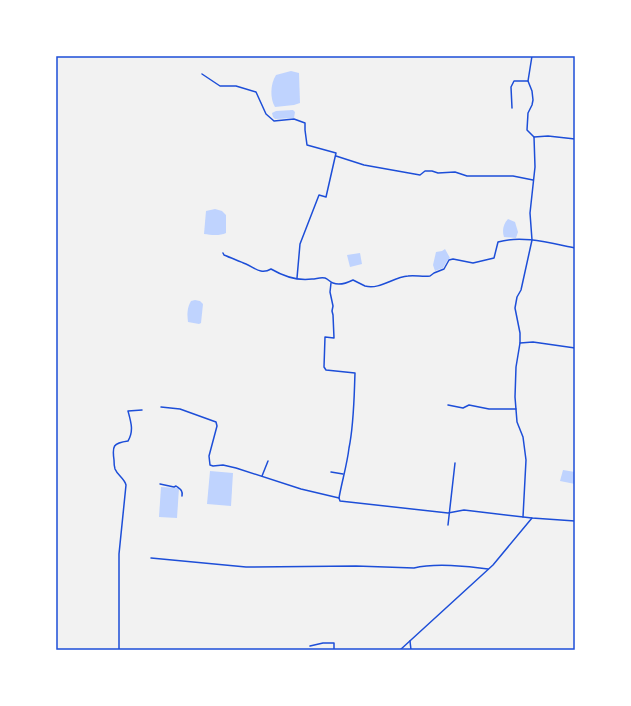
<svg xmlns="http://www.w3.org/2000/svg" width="631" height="706" viewBox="0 0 631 706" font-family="Ubuntu,sans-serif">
  <rect width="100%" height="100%" fill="#f2f2f2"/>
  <g fill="#bfd3fe">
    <path d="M 291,71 L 299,73 L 300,103 L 294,105 L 275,107 C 270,99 270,84 276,75 Z"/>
    <path d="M 293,110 L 295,112 L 294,118 L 275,119 L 273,117 L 272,113 L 276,111 Z"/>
    <path d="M 215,209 L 222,211 L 226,215 L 226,233 C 220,236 211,235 204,234 L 206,211 Z"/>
    <path d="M 508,219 L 515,222 L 518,232 L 516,238 L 504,237 C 502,231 503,224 508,219 Z"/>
    <path d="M 445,249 L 450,258 L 447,261 L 443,268 L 435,271 L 433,265 L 436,252 L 442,251 Z"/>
    <path d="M 360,253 L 362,264 L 350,267 L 347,255 Z"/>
    <path d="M 195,300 L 200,301 L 203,304 L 201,323 L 199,324 L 188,322 C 187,314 187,308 191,301 Z"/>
    <path d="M 563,470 L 575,472 L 575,484 L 560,481 Z"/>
    <path d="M 210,471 L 233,473 L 231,506 L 207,504 Z"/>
    <path d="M 161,487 L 179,488 L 177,518 L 159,517 Z"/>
  </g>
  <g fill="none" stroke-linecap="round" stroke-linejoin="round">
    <g stroke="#1d4ed8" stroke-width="1.5">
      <path d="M 532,56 L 528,81 L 532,91 L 533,100 L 532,105 L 528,113 L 527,130 L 534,137"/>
      <path d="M 202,74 L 220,86 L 236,86 L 256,92 L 266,114 L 274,121 L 294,119 L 305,123 L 305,130 L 307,145 L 336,153 L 326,197 L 319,195 L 300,244 L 297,278"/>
      <path d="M 512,108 L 511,87 L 514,81 L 528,81"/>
      <path d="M 336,156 L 364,165 L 420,175 L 425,171 L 432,171 L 438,173 L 455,172 L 467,176 L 513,176 L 533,180"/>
      <path d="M 223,253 L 224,255 C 231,258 239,261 246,264 C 255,268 261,275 271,269 C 283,276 298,281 312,279 C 316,279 320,277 325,278 C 328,279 330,282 333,283 C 340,286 347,283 353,280 C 357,282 361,284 365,286 C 380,290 393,277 408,276 C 415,275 423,277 430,276 L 434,273 L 444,269 L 449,260 L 453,259 L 473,263 L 494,258 L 498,242 C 522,235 550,243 575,248"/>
      <path d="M 331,283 L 330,292 L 333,306 L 332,311 L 333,315 L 334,338 L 325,337 L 324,367 L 326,370 L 355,373 C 354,399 354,424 349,448 C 347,465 342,481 339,498 L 340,501 L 448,513 L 464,510 L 532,518 L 575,521"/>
      <path d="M 520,343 L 533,342 L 575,348"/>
      <path d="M 448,405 L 463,408 L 469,405 L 489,409 L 516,409"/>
      <path d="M 161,407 L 180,409 L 216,422 L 217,426 L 209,456 L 210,465 L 213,466 L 223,465 L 236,468 L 301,489 L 339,498"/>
      <path d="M 331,472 L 343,474"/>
      <path d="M 262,476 L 268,461"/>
      <path d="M 160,484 L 174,487 L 176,486 C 180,489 183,490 182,496"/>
      <path d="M 523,517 L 526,460 L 523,437 L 517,422 L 515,397 L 516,367 L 520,343 L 520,333 L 515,308 L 517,297 L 521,290 L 532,240 L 530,213 L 535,167 L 534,137 L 548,136 L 575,139"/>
      <path d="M 448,525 L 455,463"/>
      <path d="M 151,558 L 246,567 L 356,566 L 414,568 C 434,563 468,566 488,569"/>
      <path d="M 410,641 L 411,650"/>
      <path d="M 310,646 L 323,643 L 334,643 L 334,650"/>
      <path d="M 119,650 L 119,554 L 126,485 C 124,478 118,476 115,469 C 114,466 114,463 114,460 C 112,446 113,443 128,441 C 134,431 131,422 128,411 L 142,410"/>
      <path d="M 400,650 L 493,565 L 532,518"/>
    </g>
  </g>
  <rect width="631" height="706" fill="none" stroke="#ffffff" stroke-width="114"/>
  <rect x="57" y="57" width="517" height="592" fill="none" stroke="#1d4ed8" stroke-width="1.5"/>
</svg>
